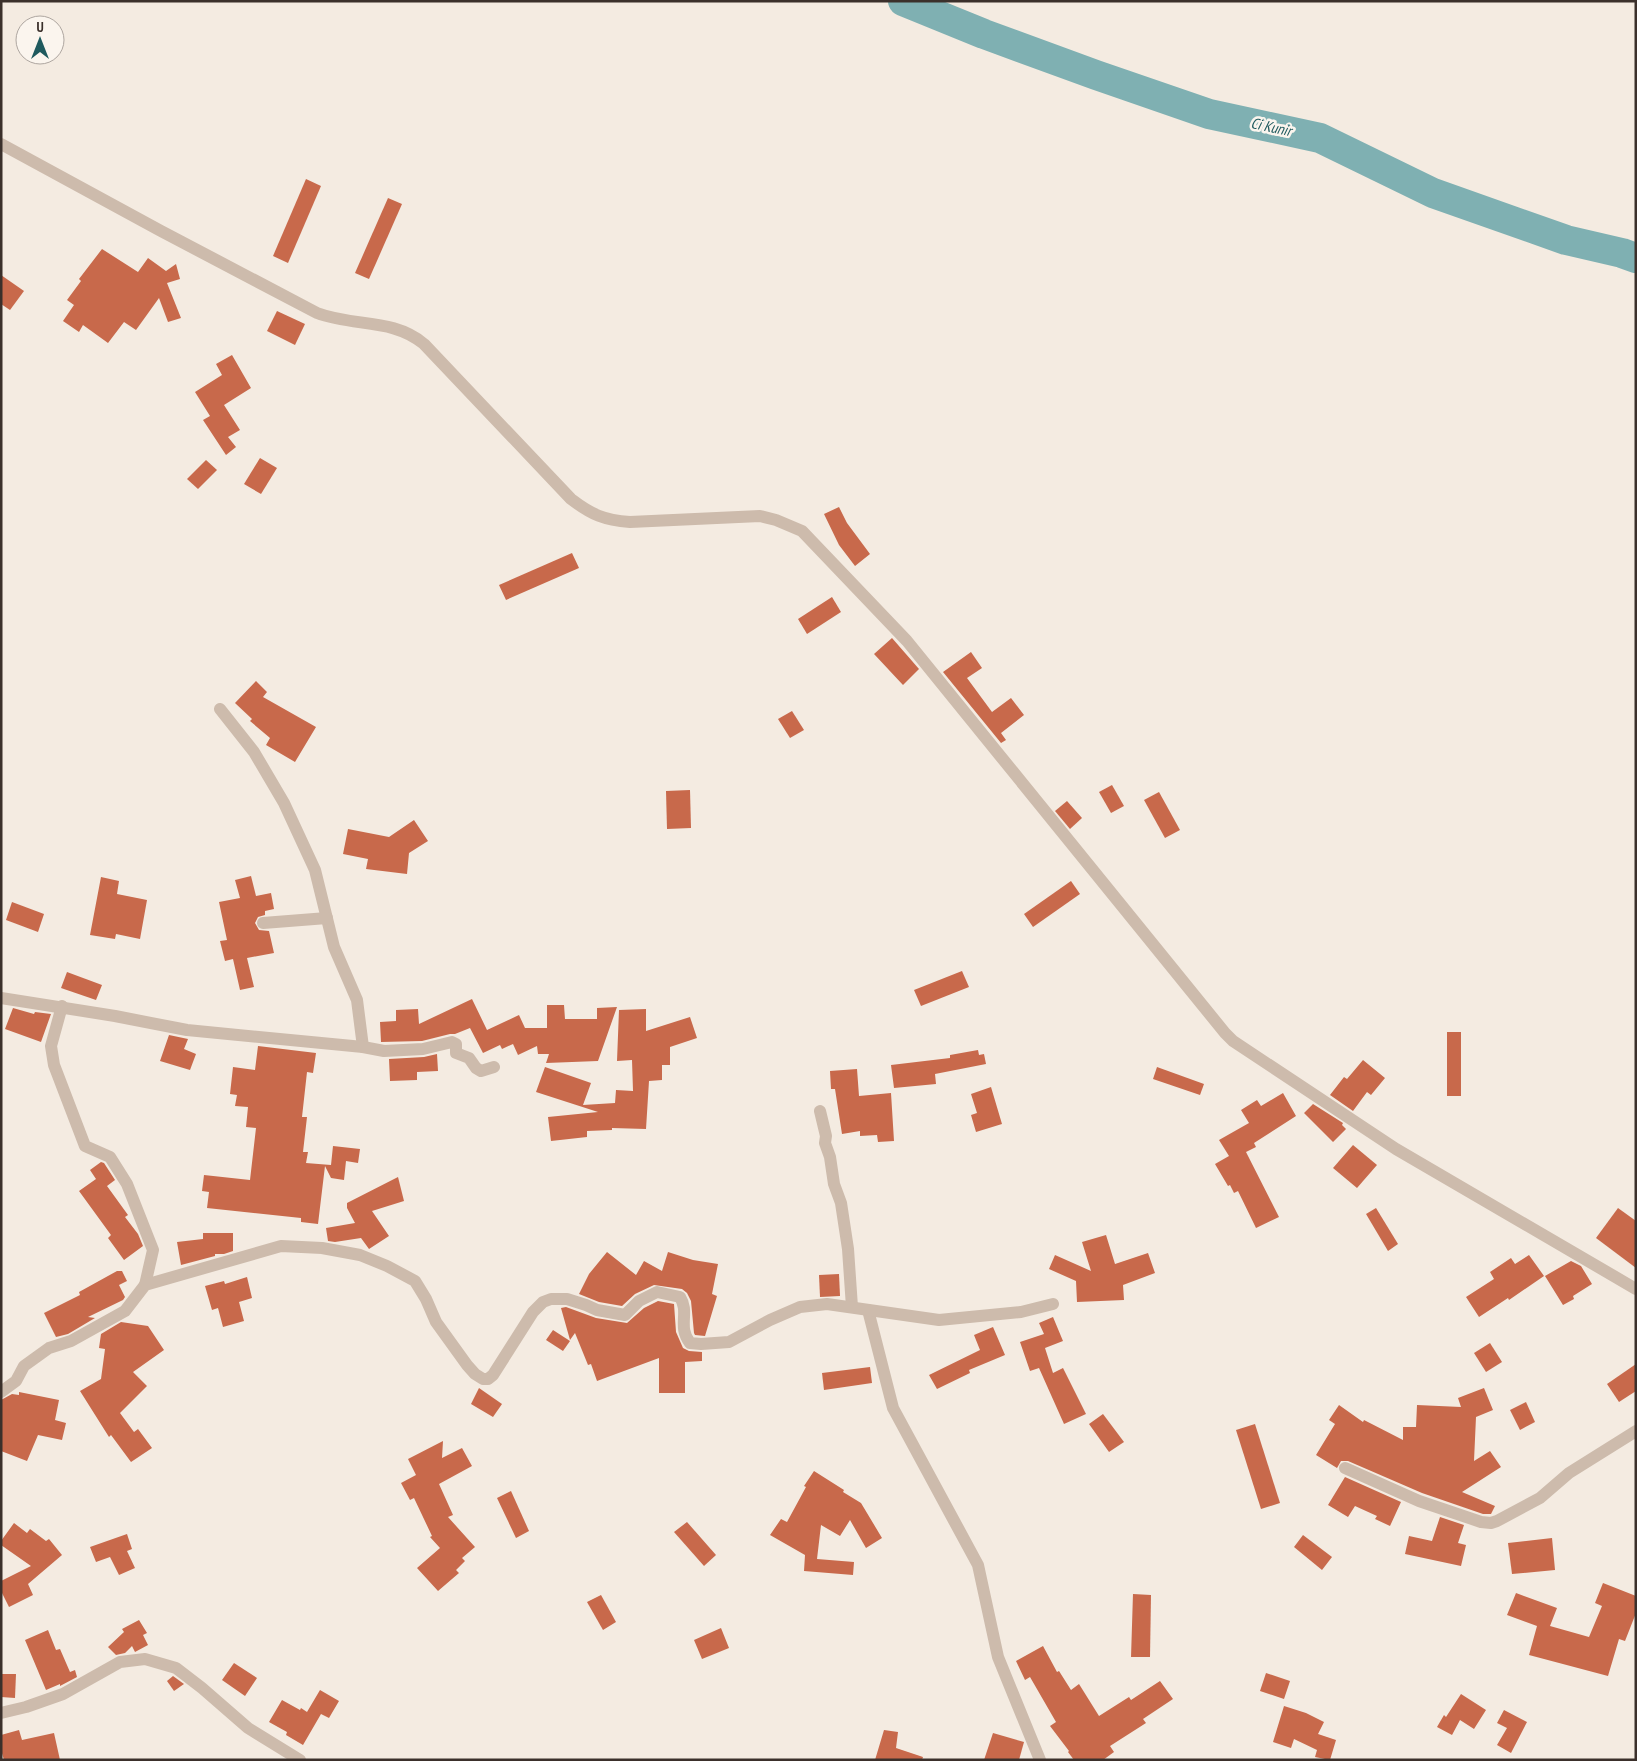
<svg xmlns="http://www.w3.org/2000/svg" width="1637" height="1761" viewBox="0 0 1637 1761" font-family="'PT Sans Narrow',sans-serif">
  <rect width="100%" height="100%" fill="#f4ebe1"/>
  <g fill="none" stroke-linecap="round" stroke-linejoin="round">
    <path stroke="#7fb0b2" stroke-width="30" d="M 903,1 L 984,34 L 1096,75 L 1209,114 L 1320,138 L 1433,193 L 1566,240 L 1622,253 L 1636,258"/>
  </g>
  <g fill="#c8694b">
    <path d="M 306,179 L 321,186 L 288,263 L 273,256 Z"/>
    <path d="M 388,198 L 402,204 L 369,279 L 355,273 Z"/>
    <path d="M 102,249 L 138,272 L 148,258 L 166,271 L 176,264 L 180,279 L 167,283 L 181,318 L 168,322 L 159,298 L 136,330 L 124,322 L 108,343 L 83,325 L 79,332 L 63,321 L 74,305 L 67,300 L 81,281 L 79,279 Z"/>
    <path d="M 1,275 L 24,291 L 10,310 L 1,304 Z"/>
    <path d="M 277,311 L 305,324 L 295,345 L 267,331 Z"/>
    <path d="M 232,355 L 251,388 L 224,405 L 240,430 L 228,437 L 236,447 L 226,455 L 203,420 L 210,416 L 195,392 L 222,375 L 216,364 Z"/>
    <path d="M 260,458 L 277,468 L 261,494 L 244,484 Z"/>
    <path d="M 206,460 L 217,470 L 198,489 L 187,479 Z"/>
    <path d="M 839,507 L 847,523 L 870,554 L 855,566 L 839,545 L 824,514 Z"/>
    <path d="M 572,553 L 579,568 L 506,600 L 499,585 Z"/>
    <path d="M 832,597 L 841,612 L 807,634 L 798,619 Z"/>
    <path d="M 892,638 L 919,669 L 903,685 L 874,654 Z"/>
    <path d="M 971,652 L 982,668 L 967,678 L 992,712 L 1011,698 L 1024,715 L 1001,733 L 1006,740 L 1001,743 L 943,672 Z"/>
    <path d="M 256,681 L 267,692 L 263,697 L 316,727 L 295,762 L 266,745 L 270,738 L 250,721 L 252,719 L 235,703 Z"/>
    <path d="M 792,711 L 804,730 L 790,738 L 778,719 Z"/>
    <path d="M 1112,785 L 1124,806 L 1111,813 L 1099,792 Z"/>
    <path d="M 690,790 L 691,828 L 667,829 L 666,791 Z"/>
    <path d="M 1159,792 L 1180,830 L 1165,838 L 1144,800 Z"/>
    <path d="M 1067,801 L 1082,818 L 1070,829 L 1055,811 Z"/>
    <path d="M 414,820 L 428,841 L 409,853 L 407,874 L 366,869 L 368,859 L 343,854 L 348,829 L 389,837 Z"/>
    <path d="M 251,876 L 256,896 L 271,893 L 274,909 L 265,911 L 265,915 L 258,917 L 255,923 L 259,930 L 269,931 L 274,953 L 247,958 L 254,987 L 240,990 L 233,959 L 225,961 L 220,941 L 227,940 L 219,902 L 240,898 L 235,880 Z"/>
    <path d="M 101,877 L 119,881 L 117,894 L 147,900 L 140,939 L 116,934 L 115,939 L 90,935 Z"/>
    <path d="M 1071,881 L 1080,894 L 1033,927 L 1024,914 Z"/>
    <path d="M 12,902 L 44,914 L 38,932 L 6,920 Z"/>
    <path d="M 962,971 L 969,987 L 921,1006 L 914,990 Z"/>
    <path d="M 67,972 L 102,985 L 96,1000 L 61,988 Z"/>
    <path d="M 472,999 L 487,1030 L 519,1015 L 525,1028 L 547,1028 L 547,1005 L 564,1005 L 565,1019 L 597,1019 L 597,1008 L 617,1007 L 598,1061 L 546,1063 L 549,1054 L 538,1054 L 537,1046 L 518,1055 L 513,1044 L 502,1049 L 500,1045 L 483,1053 L 470,1028 L 455,1034 L 450,1034 L 422,1041 L 381,1042 L 380,1022 L 396,1021 L 396,1010 L 418,1009 L 419,1024 Z"/>
    <path d="M 13,1008 L 34,1014 L 35,1012 L 51,1014 L 41,1042 L 5,1029 Z"/>
    <path d="M 646,1009 L 646,1031 L 690,1017 L 697,1038 L 670,1047 L 670,1065 L 662,1065 L 662,1080 L 649,1081 L 646,1129 L 612,1128 L 612,1130 L 587,1131 L 587,1137 L 551,1141 L 548,1117 L 598,1112 L 536,1092 L 545,1067 L 591,1083 L 583,1105 L 615,1103 L 616,1090 L 633,1091 L 632,1060 L 617,1061 L 619,1010 Z"/>
    <rect x="1447" y="1032" width="14" height="64"/>
    <path d="M 169,1035 L 188,1039 L 184,1049 L 196,1054 L 190,1070 L 160,1061 Z"/>
    <path d="M 258,1046 L 316,1053 L 313,1073 L 307,1072 L 302,1117 L 307,1117 L 303,1152 L 308,1152 L 306,1163 L 331,1165 L 333,1146 L 360,1149 L 358,1163 L 346,1161 L 344,1180 L 331,1178 L 325,1166 L 318,1224 L 301,1222 L 301,1218 L 207,1208 L 209,1192 L 202,1191 L 204,1175 L 250,1180 L 256,1128 L 246,1127 L 248,1107 L 235,1106 L 237,1095 L 230,1094 L 233,1067 L 255,1070 Z"/>
    <path d="M 978,1050 L 979,1055 L 984,1054 L 986,1064 L 935,1074 L 936,1084 L 894,1088 L 891,1065 L 950,1058 L 950,1055 Z"/>
    <path d="M 437,1054 L 438,1071 L 417,1072 L 417,1080 L 390,1081 L 389,1059 L 424,1057 Z"/>
    <path d="M 1363,1060 L 1385,1078 L 1371,1095 L 1367,1092 L 1353,1111 L 1330,1095 L 1344,1077 L 1347,1079 Z"/>
    <path d="M 1157,1067 L 1204,1084 L 1200,1095 L 1153,1079 Z"/>
    <path d="M 857,1069 L 859,1096 L 891,1093 L 894,1141 L 878,1142 L 877,1135 L 860,1136 L 860,1131 L 842,1134 L 835,1089 L 831,1089 L 830,1071 Z"/>
    <path d="M 991,1087 L 1002,1124 L 976,1132 L 971,1115 L 977,1113 L 971,1094 Z"/>
    <path d="M 1283,1093 L 1296,1116 L 1254,1143 L 1256,1147 L 1246,1152 L 1279,1217 L 1256,1228 L 1238,1191 L 1234,1193 L 1230,1185 L 1228,1186 L 1215,1164 L 1229,1156 L 1219,1140 L 1249,1123 L 1241,1110 L 1257,1100 L 1261,1106 Z"/>
    <path d="M 1313,1104 L 1343,1123 L 1342,1125 L 1346,1129 L 1333,1142 L 1304,1113 Z"/>
    <path d="M 1353,1145 L 1377,1165 L 1357,1188 L 1333,1168 Z"/>
    <path d="M 101,1162 L 104,1163 L 115,1180 L 107,1186 L 128,1215 L 125,1217 L 138,1234 L 143,1246 L 124,1260 L 108,1238 L 111,1235 L 79,1191 L 96,1179 L 90,1170 Z"/>
    <path d="M 398,1177 L 404,1201 L 372,1211 L 389,1236 L 369,1249 L 361,1238 L 335,1242 L 328,1241 L 326,1228 L 355,1223 L 347,1208 L 347,1203 Z"/>
    <path d="M 1376,1208 L 1398,1244 L 1388,1251 L 1366,1214 Z"/>
    <path d="M 1618,1208 L 1636,1221 L 1636,1268 L 1596,1238 Z"/>
    <path d="M 203,1233 L 233,1233 L 233,1251 L 224,1254 L 215,1254 L 215,1256 L 181,1265 L 177,1242 L 203,1239 Z"/>
    <path d="M 1106,1235 L 1115,1264 L 1148,1253 L 1155,1273 L 1123,1285 L 1124,1300 L 1077,1302 L 1076,1281 L 1049,1269 L 1055,1255 L 1091,1271 L 1082,1242 Z"/>
    <path d="M 607,1252 L 636,1275 L 644,1261 L 662,1271 L 668,1252 L 693,1260 L 718,1264 L 712,1294 L 717,1296 L 705,1336 L 695,1335 L 694,1333 L 691,1301 L 687,1293 L 682,1289 L 654,1285 L 635,1294 L 622,1306 L 599,1302 L 579,1294 L 589,1274 Z"/>
    <path d="M 1529,1255 L 1544,1276 L 1509,1300 L 1508,1298 L 1479,1317 L 1466,1297 L 1494,1279 L 1490,1272 L 1511,1258 L 1515,1264 Z"/>
    <path d="M 1571,1261 L 1581,1266 L 1592,1284 L 1573,1296 L 1574,1299 L 1563,1305 L 1545,1276 Z"/>
    <path d="M 117,1271 L 122,1271 L 127,1281 L 119,1285 L 125,1297 L 123,1300 L 88,1317 L 95,1318 L 68,1334 L 56,1337 L 44,1313 L 80,1295 L 79,1292 Z"/>
    <path d="M 839,1274 L 840,1296 L 820,1297 L 819,1275 Z"/>
    <path d="M 247,1277 L 252,1298 L 239,1302 L 244,1321 L 223,1327 L 218,1308 L 212,1310 L 205,1286 L 224,1281 L 225,1284 Z"/>
    <path d="M 658,1301 L 674,1304 L 676,1332 L 683,1348 L 689,1351 L 702,1352 L 702,1361 L 685,1362 L 685,1393 L 659,1393 L 659,1358 L 597,1381 L 591,1364 L 588,1365 L 575,1333 L 570,1340 L 561,1308 L 566,1307 L 596,1318 L 627,1323 L 644,1308 Z"/>
    <path d="M 1053,1317 L 1063,1341 L 1045,1348 L 1053,1373 L 1063,1368 L 1086,1414 L 1064,1424 L 1039,1368 L 1030,1371 L 1020,1342 L 1044,1334 L 1039,1323 Z"/>
    <path d="M 121,1322 L 148,1326 L 164,1350 L 133,1372 L 147,1386 L 120,1413 L 134,1432 L 138,1429 L 152,1448 L 131,1462 L 111,1435 L 109,1437 L 80,1391 L 101,1379 L 105,1349 L 99,1348 L 101,1334 Z"/>
    <path d="M 993,1327 L 1005,1355 L 969,1370 L 970,1373 L 937,1389 L 929,1375 L 980,1350 L 974,1335 Z"/>
    <path d="M 553,1330 L 570,1341 L 563,1351 L 546,1340 Z"/>
    <path d="M 1490,1343 L 1502,1362 L 1486,1372 L 1474,1353 Z"/>
    <path d="M 1636,1364 L 1636,1391 L 1619,1402 L 1607,1384 Z"/>
    <path d="M 870,1367 L 872,1383 L 824,1390 L 822,1373 Z"/>
    <path d="M 479,1388 L 502,1404 L 493,1417 L 471,1404 Z"/>
    <path d="M 1484,1388 L 1493,1410 L 1476,1417 L 1474,1461 L 1490,1451 L 1501,1467 L 1462,1492 L 1495,1506 L 1491,1514 L 1483,1514 L 1422,1493 L 1348,1461 L 1341,1461 L 1337,1468 L 1316,1455 L 1335,1424 L 1329,1420 L 1339,1405 L 1363,1422 L 1364,1420 L 1403,1440 L 1403,1427 L 1416,1427 L 1417,1405 L 1461,1407 L 1458,1398 Z"/>
    <path d="M 19,1392 L 59,1400 L 55,1420 L 66,1423 L 62,1440 L 38,1435 L 27,1461 L 1,1451 L 1,1400 L 12,1394 L 19,1395 Z"/>
    <path d="M 1526,1402 L 1535,1422 L 1520,1430 L 1510,1410 Z"/>
    <path d="M 1103,1414 L 1124,1442 L 1109,1452 L 1089,1424 Z"/>
    <path d="M 1255,1424 L 1280,1503 L 1261,1509 L 1236,1430 Z"/>
    <path d="M 443,1441 L 442,1458 L 462,1448 L 472,1466 L 439,1484 L 453,1515 L 448,1517 L 475,1547 L 462,1558 L 465,1561 L 456,1570 L 459,1573 L 438,1591 L 417,1568 L 440,1548 L 430,1537 L 432,1536 L 414,1498 L 410,1500 L 401,1483 L 416,1475 L 408,1459 Z"/>
    <path d="M 814,1471 L 844,1490 L 843,1492 L 861,1503 L 882,1538 L 866,1548 L 850,1520 L 840,1536 L 821,1525 L 817,1559 L 854,1562 L 853,1575 L 804,1571 L 805,1555 L 770,1535 L 781,1519 L 787,1522 L 806,1487 L 804,1486 Z"/>
    <path d="M 1345,1477 L 1401,1502 L 1390,1526 L 1375,1519 L 1377,1516 L 1355,1506 L 1348,1517 L 1328,1505 Z"/>
    <path d="M 511,1491 L 529,1531 L 516,1538 L 497,1498 Z"/>
    <path d="M 1440,1517 L 1464,1525 L 1458,1543 L 1466,1545 L 1461,1566 L 1405,1554 L 1409,1536 L 1432,1541 Z"/>
    <path d="M 687,1522 L 716,1555 L 704,1566 L 674,1532 Z"/>
    <path d="M 14,1523 L 27,1533 L 30,1529 L 46,1541 L 49,1539 L 62,1555 L 28,1584 L 33,1595 L 9,1607 L 1,1591 L 1,1581 L 31,1566 L 1,1545 L 1,1541 Z"/>
    <path d="M 127,1534 L 132,1549 L 127,1551 L 135,1568 L 119,1575 L 110,1557 L 96,1562 L 90,1547 Z"/>
    <path d="M 1303,1535 L 1332,1557 L 1322,1570 L 1294,1547 Z"/>
    <path d="M 1552,1538 L 1555,1570 L 1512,1574 L 1508,1543 Z"/>
    <path d="M 1603,1583 L 1636,1596 L 1636,1613 L 1625,1641 L 1619,1639 L 1608,1676 L 1529,1655 L 1537,1626 L 1507,1615 L 1516,1593 L 1557,1608 L 1550,1626 L 1589,1637 L 1602,1606 L 1595,1603 Z"/>
    <path d="M 1133,1594 L 1151,1595 L 1150,1657 L 1131,1657 Z"/>
    <path d="M 601,1595 L 616,1622 L 603,1630 L 587,1602 Z"/>
    <path d="M 139,1620 L 147,1633 L 143,1635 L 148,1645 L 135,1652 L 132,1646 L 125,1653 L 116,1655 L 108,1647 L 124,1632 L 122,1629 Z"/>
    <path d="M 721,1628 L 729,1648 L 702,1659 L 694,1640 Z"/>
    <path d="M 48,1630 L 56,1650 L 60,1649 L 70,1672 L 75,1670 L 77,1677 L 60,1686 L 60,1684 L 46,1690 L 25,1640 Z"/>
    <path d="M 1043,1646 L 1057,1672 L 1059,1671 L 1071,1690 L 1079,1684 L 1099,1716 L 1129,1697 L 1131,1700 L 1160,1681 L 1173,1699 L 1143,1719 L 1146,1723 L 1110,1746 L 1114,1752 L 1103,1760 L 1074,1760 L 1068,1752 L 1069,1751 L 1050,1726 L 1056,1722 L 1030,1677 L 1025,1680 L 1016,1661 Z"/>
    <path d="M 234,1663 L 257,1678 L 245,1696 L 222,1680 Z"/>
    <path d="M 1266,1673 L 1290,1681 L 1284,1699 L 1260,1691 Z"/>
    <path d="M 2,1674 L 16,1674 L 15,1698 L 1,1697 Z"/>
    <path d="M 173,1676 L 184,1684 L 174,1691 L 167,1681 Z"/>
    <path d="M 320,1690 L 339,1701 L 329,1718 L 321,1714 L 303,1745 L 286,1735 L 287,1732 L 269,1722 L 282,1700 L 300,1710 L 301,1708 L 307,1712 Z"/>
    <path d="M 1461,1694 L 1486,1710 L 1474,1729 L 1460,1720 L 1452,1735 L 1437,1727 L 1444,1715 L 1446,1717 Z"/>
    <path d="M 1284,1706 L 1306,1713 L 1324,1722 L 1318,1734 L 1336,1740 L 1330,1760 L 1315,1757 L 1317,1750 L 1294,1739 L 1291,1748 L 1273,1742 Z"/>
    <path d="M 1504,1710 L 1527,1722 L 1511,1753 L 1497,1745 L 1507,1728 L 1497,1723 Z"/>
    <path d="M 19,1730 L 22,1740 L 54,1733 L 60,1760 L 4,1760 L 1,1750 L 1,1735 Z"/>
    <path d="M 884,1730 L 898,1732 L 896,1748 L 923,1757 L 922,1760 L 875,1760 Z"/>
    <path d="M 993,1733 L 1024,1742 L 1019,1760 L 984,1760 Z"/>
  </g>
  <g fill="none" stroke-linecap="round" stroke-linejoin="round">
    <g stroke="#cdbbac" stroke-width="12">
      <path d="M 1,144 L 161,231 L 317,313 C 354,327 393,318 424,344 L 571,499 C 592,515 604,520 630,522 L 760,516 L 776,520 L 802,531 L 907,641 L 1225,1033 L 1233,1041 L 1396,1149 L 1636,1289"/>
      <path d="M 220,709 L 254,752 L 284,803 L 315,870 L 334,947 L 357,1000 L 363,1047"/>
      <path d="M 263,923 L 327,918"/>
      <path d="M 1,998 L 115,1016 L 187,1030 L 363,1047 L 384,1051 L 423,1049 L 452,1042 L 456,1044 L 456,1053 L 469,1058 L 476,1068 L 481,1071 L 494,1067"/>
      <path d="M 62,1006 L 51,1046 L 54,1065 L 85,1146 L 110,1157 L 127,1184 L 153,1250 L 145,1285"/>
      <path d="M 820,1111 L 826,1136 L 825,1143 L 830,1157 L 834,1184 L 841,1203 L 848,1249 L 852,1307"/>
      <path d="M 868,1310 L 893,1408 L 978,1565 L 998,1657 L 1040,1760"/>
      <path d="M 1,1392 L 16,1381 L 24,1366 L 49,1348 L 71,1341 L 125,1311 L 145,1285 L 281,1246 L 322,1248 L 360,1255 L 387,1266 L 415,1281 L 426,1299 L 436,1322 L 467,1365 L 475,1374 L 483,1379 L 488,1379 L 493,1375 L 533,1312 L 543,1302 L 551,1299 L 567,1299 L 586,1305 L 597,1310 L 625,1315 L 639,1301 L 657,1292 L 680,1297 C 690,1313 677,1326 690,1343 L 701,1344 L 729,1342 L 770,1320 L 800,1307 L 827,1304 L 939,1320 L 1021,1312 L 1053,1304"/>
      <path d="M 1345,1468 L 1419,1501 L 1481,1522 L 1491,1523 L 1497,1521 L 1540,1498 L 1569,1473 L 1636,1431"/>
      <path d="M 1,1713 L 26,1707 L 63,1694 L 120,1662 L 145,1659 L 176,1668 L 202,1688 L 248,1728 L 300,1760"/>
    </g>
  </g>
  <g text-anchor="middle" stroke-width="5" stroke-linejoin="round" paint-order="stroke">
    <g font-size="15" font-style="italic" fill="#1f5a5e" stroke="#fbf5ee">
      <text transform="translate(1271 127) rotate(12)" y="5">Ci Kunir</text>
    </g>
  </g>
  <rect width="1637" height="1761" fill="none" stroke="#3b302b" stroke-width="5"/>
  <g transform="translate(40 40)"><circle r="24" fill="#fbf5ee" stroke="#aea6a0"/>
  <path d="M0-4L9 19L0 12L-9 19Z" fill="#1f5a5e"/>
  <text y="-8" font-size="14" font-weight="bold" text-anchor="middle" fill="#3b302b">U</text>
  </g>
</svg>
